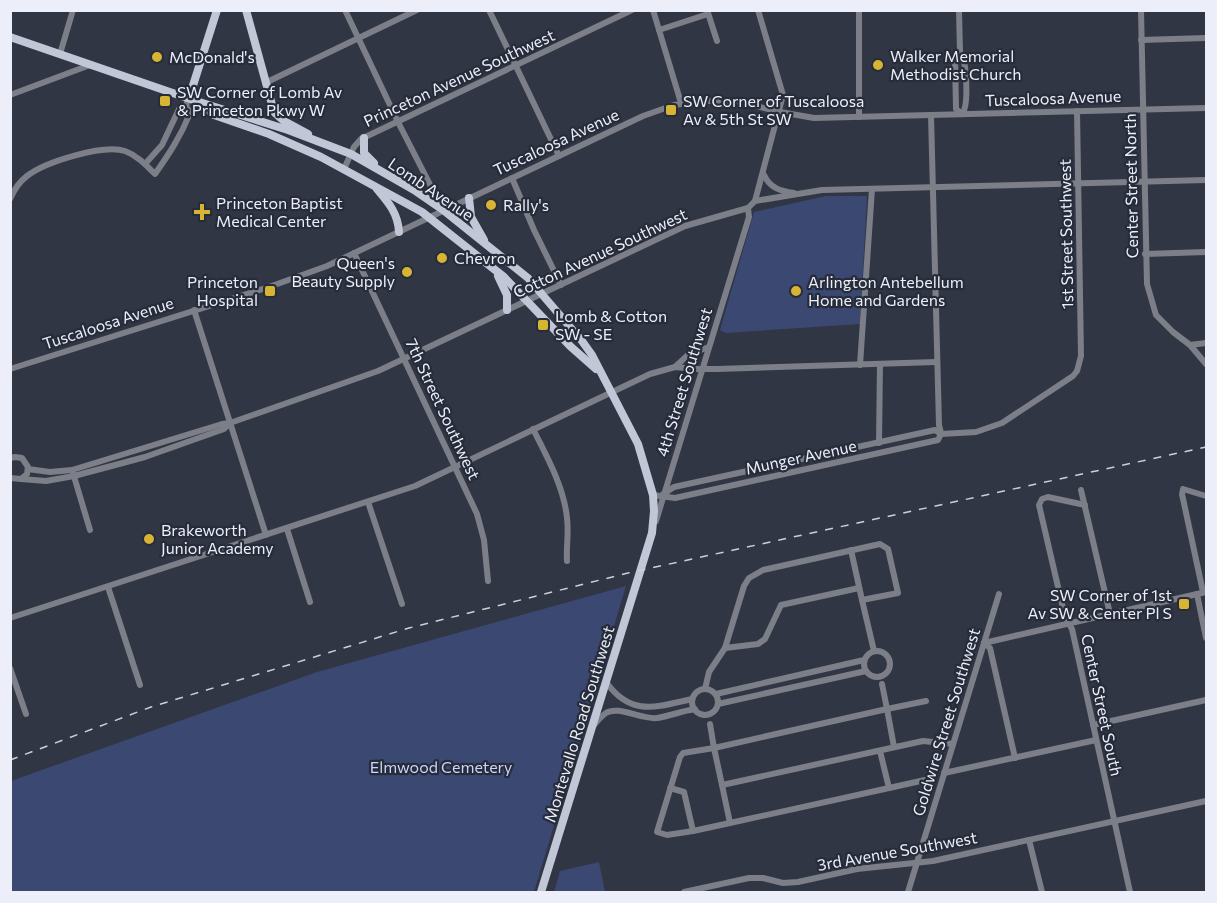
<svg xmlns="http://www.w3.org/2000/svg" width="1217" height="903" viewBox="0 0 1217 903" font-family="Commissioner,sans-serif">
  <rect width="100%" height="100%" fill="#313645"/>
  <g fill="#3a4872">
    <path d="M 826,196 L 867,196 L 860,324 L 726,333 L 720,330 L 754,212 Z"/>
    <path d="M 626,586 L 534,892 L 11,892 L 11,781 L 317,672 Z"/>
    <path d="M 599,862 L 605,892 L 554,892 L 560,871 Z"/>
  </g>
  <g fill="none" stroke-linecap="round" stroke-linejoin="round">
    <g stroke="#7c7f87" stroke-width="6">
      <path d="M 345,10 L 398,122 L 443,210"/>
      <path d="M 489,10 L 559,156"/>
      <path d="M 653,10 L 681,103"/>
      <path d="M 859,10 L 859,117"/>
      <path d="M 959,10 L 960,52 C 967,60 969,106 962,114 L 956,109 L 955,56 L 960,52"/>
      <path d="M 1141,10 L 1147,284 L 1156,315 L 1173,332 L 1190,345 L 1206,364"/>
      <path d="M 708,13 L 717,41"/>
      <path d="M 659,30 L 708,14"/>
      <path d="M 1141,40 L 1206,38"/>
      <path d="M 60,54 L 73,10"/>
      <path d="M 265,83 L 417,10"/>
      <path d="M 10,95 L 90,65"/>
      <path d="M 931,115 L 939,425 L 941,433"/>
      <path d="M 145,164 L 162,145 L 179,109 L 186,106 L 187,102"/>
      <path d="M 344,169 L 354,147 L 361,139 L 632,10"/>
      <path d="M 764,175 C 770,188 780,191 794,193"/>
      <path d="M 512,178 L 534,230 L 561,285"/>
      <path d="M 10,199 C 14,190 19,182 27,176 C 45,162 103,144 125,151 C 138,156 146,165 155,174 C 169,154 181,136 190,113 L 186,106"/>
      <path d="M 755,201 L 783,95 L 758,10"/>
      <path d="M 354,253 L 477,514 L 484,540 L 488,581"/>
      <path d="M 1145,254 L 1206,252"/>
      <path d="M 194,310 L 266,535"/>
      <path d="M 1190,345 L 1206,343"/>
      <path d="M 860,365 L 872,189"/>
      <path d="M 675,367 L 689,354 L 709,347"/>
      <path d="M 10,369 L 269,287 L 327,266 L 643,116 L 674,105 L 705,101 L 736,101 L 780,112 L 814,118 L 1206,108"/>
      <path d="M 533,429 C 547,457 564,487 567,518 C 569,533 566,547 567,561"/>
      <path d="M 879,443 L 880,364"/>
      <path d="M 10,458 L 15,457 L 22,458 L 28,467 L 27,474 L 21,479 L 10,478"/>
      <path d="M 28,469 L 50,472 L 72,470 L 222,424 L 230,423 L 378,371 L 685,226 L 748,208 L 755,201 L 822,190 L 1206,180"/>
      <path d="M 73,473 L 90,530"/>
      <path d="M 21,479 L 46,481 L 74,476 L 145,457 L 224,429 L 229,424"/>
      <path d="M 1081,490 L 1110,614"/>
      <path d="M 653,495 L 675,498 L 938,440 L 941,434"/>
      <path d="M 662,495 L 674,487 L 935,430 L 941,434 L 976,432 L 1002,423 L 1073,376 L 1077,371 L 1081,356 L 1077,111"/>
      <path d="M 368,502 L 402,604"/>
      <path d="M 1085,505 L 1048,497 L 1042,499 L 1039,505 L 1065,617 L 1072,629 L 1130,892"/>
      <path d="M 656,521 L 749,217 L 748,208"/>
      <path d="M 287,529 L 310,602"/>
      <path d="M 851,550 L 862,600"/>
      <path d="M 108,587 L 140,685"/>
      <path d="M 1203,592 L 1182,494 L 1183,489 L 1206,496"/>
      <path d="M 1197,594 L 1206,638"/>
      <path d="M 10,618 L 415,486 L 650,374 L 675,367 L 695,369 L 717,369 L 936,362"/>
      <path d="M 984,643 L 1206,592"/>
      <path d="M 984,643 L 990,648 L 1015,758"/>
      <path d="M 725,648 L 758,644 L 765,639 L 781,605 L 859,588"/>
      <circle cx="877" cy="664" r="13"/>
      <path d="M 10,668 L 26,714"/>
      <path d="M 606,682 C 631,717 656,707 692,699"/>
      <path d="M 882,684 L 887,709 L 926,701"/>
      <circle cx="705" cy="702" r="13"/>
      <path d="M 705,689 L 709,672 L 725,648 L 744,586 L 749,578 L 763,570 L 880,544 L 888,549 L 898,593 L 862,600 L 874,651"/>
      <path d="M 716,694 L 864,660"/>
      <path d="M 718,704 L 866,671"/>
      <path d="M 1093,725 L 1206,700"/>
      <path d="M 592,727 C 597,722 601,716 606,713 C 618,705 642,720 657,718 C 670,716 682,711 695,709"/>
      <path d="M 880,751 L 889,788 L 730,823 L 722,785 L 923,741 L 953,744"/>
      <path d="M 944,773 L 1096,740"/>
      <path d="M 722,785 L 714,748 L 887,709 L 894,747"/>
      <path d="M 670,788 L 684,792 L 693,831 L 730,823"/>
      <path d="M 889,788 L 925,780"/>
      <path d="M 693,831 L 667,835 L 657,832 L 680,757 L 683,753 L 714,748 L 710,724"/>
      <path d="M 1029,840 L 1042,892"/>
      <path d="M 684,892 L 749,878 L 763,878 L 783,883 L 798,882 L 857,869 L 933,861 L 1206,801"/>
      <path d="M 908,892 L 999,594"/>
    </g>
    <g stroke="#c1c7d6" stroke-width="8">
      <path d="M 246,10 L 274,112 L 284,121 L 308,134"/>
      <path d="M 10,37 L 196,101 L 288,130 L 351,154 L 414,190 L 443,210 L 528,278 L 582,341 L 592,355 L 638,444 L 653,495 L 654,511 L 652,533 L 541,892"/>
      <path d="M 189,98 L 217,10"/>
      <path d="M 200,103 L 214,115 L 269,134 L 321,157 L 422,212 L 504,277 L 570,346 L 596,369"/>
      <path d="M 364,138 L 364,153 L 374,163"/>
      <path d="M 377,189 C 388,202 398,213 399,232"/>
      <path d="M 469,198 L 471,217 L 484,240"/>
      <path d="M 498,276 L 507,295 L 507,310"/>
    </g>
    <path stroke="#ccd0db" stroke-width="1.5" stroke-dasharray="8 8" stroke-linecap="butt" d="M 10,760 L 151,707 L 409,628 L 628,573 L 1206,447"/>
  </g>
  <g fill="#d8b434" stroke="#272c3a" stroke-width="2">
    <circle cx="157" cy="57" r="6"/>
    <circle cx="878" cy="65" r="6"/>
    <rect x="159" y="95" width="12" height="12" rx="3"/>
    <rect x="665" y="104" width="12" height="12" rx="3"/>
    <circle cx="491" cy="205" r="6"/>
    <path d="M199 203h6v6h6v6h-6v6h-6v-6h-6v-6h6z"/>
    <circle cx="442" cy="258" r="6"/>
    <circle cx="407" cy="272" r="6"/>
    <rect x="264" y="285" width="12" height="12" rx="3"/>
    <circle cx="796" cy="291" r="6"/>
    <rect x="537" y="319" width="12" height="12" rx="3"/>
    <circle cx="149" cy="539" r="6"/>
    <rect x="1178" y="598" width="12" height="12" rx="3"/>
  </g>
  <g text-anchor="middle" stroke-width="4.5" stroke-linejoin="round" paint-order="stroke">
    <g font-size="16" fill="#eceff9" stroke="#272c3a" text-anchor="start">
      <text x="890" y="62">Walker Memorial<tspan x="890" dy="18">Methodist Church</tspan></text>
      <text x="169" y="63">McDonald's</text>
      <text x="177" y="98">SW Corner of Lomb Av<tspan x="177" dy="18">&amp; Princeton Pkwy W</tspan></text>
      <text x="683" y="107">SW Corner of Tuscaloosa<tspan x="683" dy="18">Av &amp; 5th St SW</tspan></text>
      <text x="216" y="209">Princeton Baptist<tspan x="216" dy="18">Medical Center</tspan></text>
      <text x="503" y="211">Rally's</text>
      <text x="454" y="264">Chevron</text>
      <text x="395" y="269" text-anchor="end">Queen's<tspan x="395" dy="18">Beauty Supply</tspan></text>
      <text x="258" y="288" text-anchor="end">Princeton<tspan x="258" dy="18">Hospital</tspan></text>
      <text x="808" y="288">Arlington Antebellum<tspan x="808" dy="18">Home and Gardens</tspan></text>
      <text x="555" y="322">Lomb &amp; Cotton<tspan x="555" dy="18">SW - SE</tspan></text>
      <text x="161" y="536">Brakeworth<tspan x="161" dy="18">Junior Academy</tspan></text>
      <text x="1172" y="601" text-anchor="end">SW Corner of 1st<tspan x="1172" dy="18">Av SW &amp; Center Pl S</tspan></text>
    </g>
    <g font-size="16" fill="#eceff9" stroke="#272c3a">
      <text transform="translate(459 78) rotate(-25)" y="6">Princeton Avenue Southwest</text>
      <text transform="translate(1053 98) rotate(-2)" y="6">Tuscaloosa Avenue</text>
      <text transform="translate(556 142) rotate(-25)" y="6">Tuscaloosa Avenue</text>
      <text transform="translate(1131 186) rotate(-91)" y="6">Center Street North</text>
      <text transform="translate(431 189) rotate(34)" y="6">Lomb Avenue</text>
      <text transform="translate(1066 234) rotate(-91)" y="6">1st Street Southwest</text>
      <text transform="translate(600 253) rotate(-25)" y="6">Cotton Avenue Southwest</text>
      <text transform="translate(108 323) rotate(-18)" y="6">Tuscaloosa Avenue</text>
      <text transform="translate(684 382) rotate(-73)" y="6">4th Street Southwest</text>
      <text transform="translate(443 409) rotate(65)" y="6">7th Street Southwest</text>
      <text transform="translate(801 457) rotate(-12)" y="6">Munger Avenue</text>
      <text transform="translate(1102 705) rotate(78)" y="6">Center Street South</text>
      <text transform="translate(946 722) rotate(-73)" y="6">Goldwire Street Southwest</text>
      <text transform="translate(579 724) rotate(-73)" y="6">Montevallo Road Southwest</text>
      <text transform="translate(897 851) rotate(-10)" y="6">3rd Avenue Southwest</text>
    </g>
    <g font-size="16" fill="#c9d5f9" stroke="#272c3a">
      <text x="441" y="773">Elmwood Cemetery</text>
    </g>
  </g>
  <rect width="1217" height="903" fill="none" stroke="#eceff9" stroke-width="24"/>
</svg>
